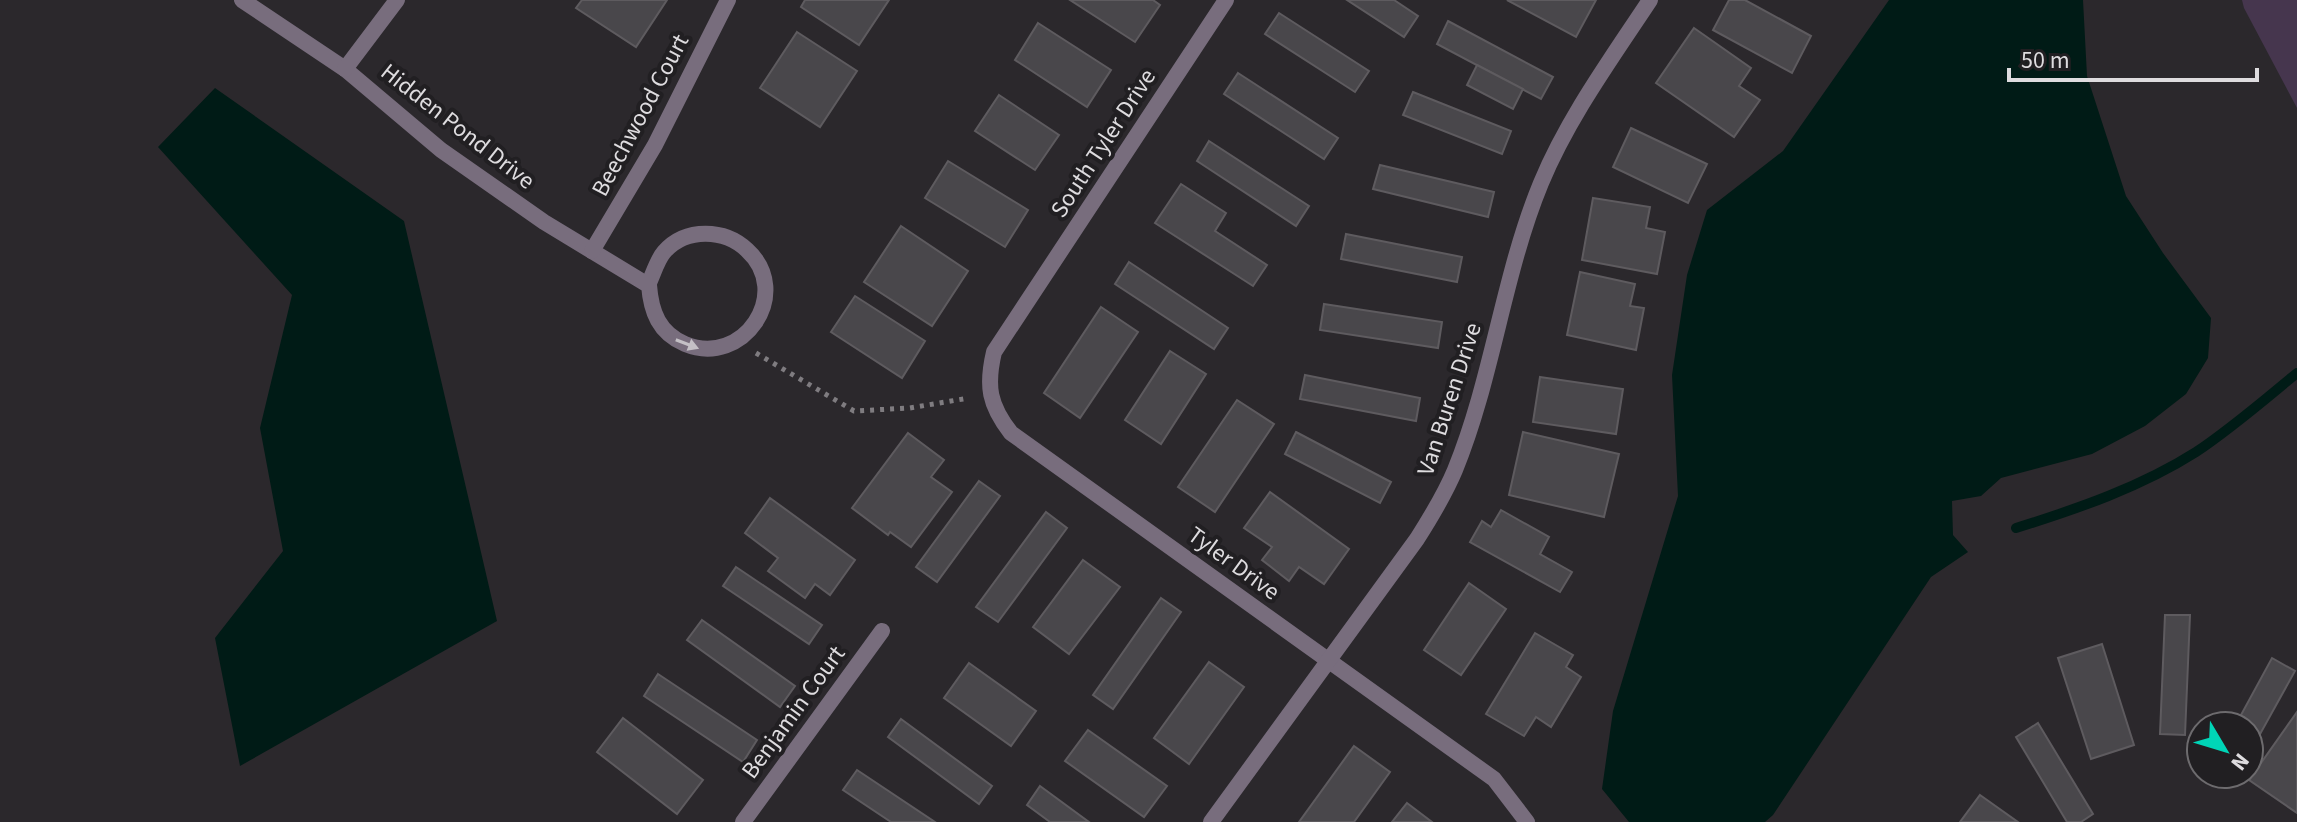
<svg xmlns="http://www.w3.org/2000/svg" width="2297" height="822" viewBox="0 0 2297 822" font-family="'Source Sans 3',sans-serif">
  <rect width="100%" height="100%" fill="#2b282c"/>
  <path fill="#46364e" d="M 2242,0 L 2297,0 L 2297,108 L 2244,8 Z"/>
  <g fill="#001b16">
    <path d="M 1889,0 L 2083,0 L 2087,76 L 2126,196 L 2163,253 L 2211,318 L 2208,358 L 2186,394 L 2145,426 L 2092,454 L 2001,478 L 1981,496 L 1952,501 L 1953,535 L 1968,552 L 1931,577 L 1773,815 L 1765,822 L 1629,822 L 1602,789 L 1613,711 L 1678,496 L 1672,375 L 1687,275 L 1707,210 L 1783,151 Z"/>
    <path d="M 215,88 L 404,221 L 497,621 L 240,766 L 215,638 L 283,551 L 260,428 L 292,295 L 158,147 Z"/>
  </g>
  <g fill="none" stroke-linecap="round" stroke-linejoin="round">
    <path stroke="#001b16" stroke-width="10" d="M 2016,528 C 2077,509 2141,487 2196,452 C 2232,428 2264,400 2297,373"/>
  </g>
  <g fill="#49474b" stroke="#5e5b5f" stroke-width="2">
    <path d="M 582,0 L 667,0 L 636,47 L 576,8 Z"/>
    <path d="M 805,0 L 889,0 L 859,45 L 801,7 Z"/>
    <path d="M 1070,0 L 1153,0 L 1160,5 L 1135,42 Z"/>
    <path d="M 1347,0 L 1394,0 L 1418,16 L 1404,37 Z"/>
    <path d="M 1507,0 L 1596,0 L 1576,37 Z"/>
    <path d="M 1729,0 L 1745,0 L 1811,36 L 1792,73 L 1713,30 Z"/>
    <path d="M 1279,13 L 1369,71 L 1355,92 L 1265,34 Z"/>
    <path d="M 1448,21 L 1553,77 L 1541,99 L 1437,44 Z"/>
    <path d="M 1038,23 L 1111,70 L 1087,107 L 1015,60 Z"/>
    <path d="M 1694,28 L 1751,68 L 1739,86 L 1760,100 L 1734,137 L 1656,83 Z"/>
    <path d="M 797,32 L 857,71 L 820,127 L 760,88 Z"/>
    <path d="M 1477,65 L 1523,89 L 1513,109 L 1467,85 Z"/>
    <path d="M 1238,73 L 1338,138 L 1324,159 L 1224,94 Z"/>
    <path d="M 1413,92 L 1511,131 L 1502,154 L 1403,115 Z"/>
    <path d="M 999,95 L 1059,135 L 1035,170 L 975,131 Z"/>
    <path d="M 1631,128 L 1707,164 L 1688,203 L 1613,167 Z"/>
    <path d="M 1209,141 L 1309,206 L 1296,226 L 1197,161 Z"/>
    <path d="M 948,161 L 1028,210 L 1005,247 L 925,198 Z"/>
    <path d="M 1380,165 L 1494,192 L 1488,217 L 1373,189 Z"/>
    <path d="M 1181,184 L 1226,213 L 1215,231 L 1267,265 L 1253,286 L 1155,223 Z"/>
    <path d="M 1593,198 L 1650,207 L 1646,228 L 1665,232 L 1657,274 L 1582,260 Z"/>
    <path d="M 901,226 L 968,271 L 932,326 L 864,282 Z"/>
    <path d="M 1346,234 L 1462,257 L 1457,282 L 1341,259 Z"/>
    <path d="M 1129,262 L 1228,328 L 1214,349 L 1115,284 Z"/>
    <path d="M 1580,272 L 1635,284 L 1630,306 L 1644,308 L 1636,350 L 1567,335 Z"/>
    <path d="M 855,296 L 925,341 L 902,378 L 831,332 Z"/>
    <path d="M 1324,304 L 1442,322 L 1438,348 L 1320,330 Z"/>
    <path d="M 1101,307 L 1138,332 L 1080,418 L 1044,393 Z"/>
    <path d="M 1170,351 L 1206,374 L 1161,444 L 1125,420 Z"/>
    <path d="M 1305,375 L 1420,398 L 1416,421 L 1300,399 Z"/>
    <path d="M 1540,377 L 1623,389 L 1616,434 L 1533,422 Z"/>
    <path d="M 1237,400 L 1274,424 L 1215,512 L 1178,487 Z"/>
    <path d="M 1296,432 L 1391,482 L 1380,503 L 1285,454 Z"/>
    <path d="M 1523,432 L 1619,454 L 1604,517 L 1509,495 Z"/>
    <path d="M 908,433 L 944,460 L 931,477 L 952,492 L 911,547 L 890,532 L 888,535 L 852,508 Z"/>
    <path d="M 979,481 L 1000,496 L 937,582 L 916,567 Z"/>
    <path d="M 1270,492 L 1349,549 L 1324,584 L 1299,567 L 1289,581 L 1262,560 L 1272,547 L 1244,528 Z"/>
    <path d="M 770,498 L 855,560 L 830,595 L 815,584 L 805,598 L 768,571 L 778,558 L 745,533 Z"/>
    <path d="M 1501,510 L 1549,537 L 1540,554 L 1572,572 L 1560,592 L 1470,542 L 1482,521 L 1491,527 Z"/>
    <path d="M 1046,512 L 1067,528 L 998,622 L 976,607 Z"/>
    <path d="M 1083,560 L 1120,587 L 1069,654 L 1033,627 Z"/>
    <path d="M 736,567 L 822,625 L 809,644 L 723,586 Z"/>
    <path d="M 1469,583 L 1506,609 L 1461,675 L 1424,650 Z"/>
    <path d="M 1161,598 L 1181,612 L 1113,709 L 1093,695 Z"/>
    <path d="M 2165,615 L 2190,615 L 2185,735 L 2160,734 Z"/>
    <path d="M 702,620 L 795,686 L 780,707 L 687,640 Z"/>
    <path d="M 1535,633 L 1573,655 L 1566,667 L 1581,677 L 1551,727 L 1536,717 L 1524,736 L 1486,714 Z"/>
    <path d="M 2102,644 L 2134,745 L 2091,759 L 2058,658 Z"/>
    <path d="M 2272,658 L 2295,671 L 2249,754 L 2249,726 L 2235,726 Z"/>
    <path d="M 1209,662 L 1244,687 L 1189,764 L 1154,738 Z"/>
    <path d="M 969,663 L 1036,711 L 1011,746 L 944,698 Z"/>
    <path d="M 658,674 L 757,740 L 743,762 L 644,696 Z"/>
    <path d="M 2297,712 L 2297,813 L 2249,780 Z"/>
    <path d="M 623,718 L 703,780 L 677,814 L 597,752 Z"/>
    <path d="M 901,719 L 992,786 L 979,804 L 888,737 Z"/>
    <path d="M 2038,723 L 2093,814 L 2081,822 L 2067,822 L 2016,737 Z"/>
    <path d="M 1088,730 L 1167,786 L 1144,817 L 1065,761 Z"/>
    <path d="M 1354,746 L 1390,772 L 1354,822 L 1299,822 Z"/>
    <path d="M 857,770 L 935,822 L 891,822 L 843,790 Z"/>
    <path d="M 2214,774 L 2238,774 L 2232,784 Z"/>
    <path d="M 1040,786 L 1089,822 L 1050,822 L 1027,805 Z"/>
    <path d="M 1980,795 L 2018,822 L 1960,822 Z"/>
    <path d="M 1407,803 L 1432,822 L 1392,822 Z"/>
  </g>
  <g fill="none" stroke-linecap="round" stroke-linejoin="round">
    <path stroke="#7f7c80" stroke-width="5" stroke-dasharray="4 6" stroke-linecap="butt" d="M 756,353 L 854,411 L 910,408 L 969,398"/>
    <g stroke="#786d7d" stroke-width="16">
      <path d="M 242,0 L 345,69 L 441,150 L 544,222 L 648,285 L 649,285 C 651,312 659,333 685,344 C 743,368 794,293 747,250 C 725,229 686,227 664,252 C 657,260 653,275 648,285"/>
      <path d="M 1226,0 L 994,352 C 986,386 989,405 1011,433 L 1494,779 L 1527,822"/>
      <path d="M 345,69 L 397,0"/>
      <path d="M 592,251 L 655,145 L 728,0"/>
      <path d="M 743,822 L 882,631"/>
      <path d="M 1211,822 L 1417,539 C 1431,517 1445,494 1455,470 C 1493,377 1503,275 1541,183 C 1568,118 1611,59 1650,0"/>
    </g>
  </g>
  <defs><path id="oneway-solid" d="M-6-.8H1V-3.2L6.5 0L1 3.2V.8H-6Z" transform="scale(2)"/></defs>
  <use fill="#c4c0c6" href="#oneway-solid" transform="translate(687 344) rotate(21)"/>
  <g text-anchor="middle" stroke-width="8" stroke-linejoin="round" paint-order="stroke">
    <g font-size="24" fill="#dedcdf" stroke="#211f22">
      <text transform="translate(640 115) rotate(-62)" y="8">Beechwood Court</text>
      <text transform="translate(458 126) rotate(38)" y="8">Hidden Pond Drive</text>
      <text transform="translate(1103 143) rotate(-57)" y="8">South Tyler Drive</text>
      <text transform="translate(1449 399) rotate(-72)" y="8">Van Buren Drive</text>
      <text transform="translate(1234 563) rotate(36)" y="8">Tyler Drive</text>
      <text transform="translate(793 712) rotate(-54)" y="8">Benjamin Court</text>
    </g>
  </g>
  <g transform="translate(2225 750) rotate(128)"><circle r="38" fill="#211f22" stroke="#6d6b6e" stroke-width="2"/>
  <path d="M0-6L14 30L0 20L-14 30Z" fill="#00d5b7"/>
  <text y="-12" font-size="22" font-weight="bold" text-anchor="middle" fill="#dedcdf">N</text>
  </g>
  <path d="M2009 68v12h248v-12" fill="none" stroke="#dedcdf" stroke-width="4"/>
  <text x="2021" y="68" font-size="24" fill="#dedcdf" stroke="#211f22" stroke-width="6" paint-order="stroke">50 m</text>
</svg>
